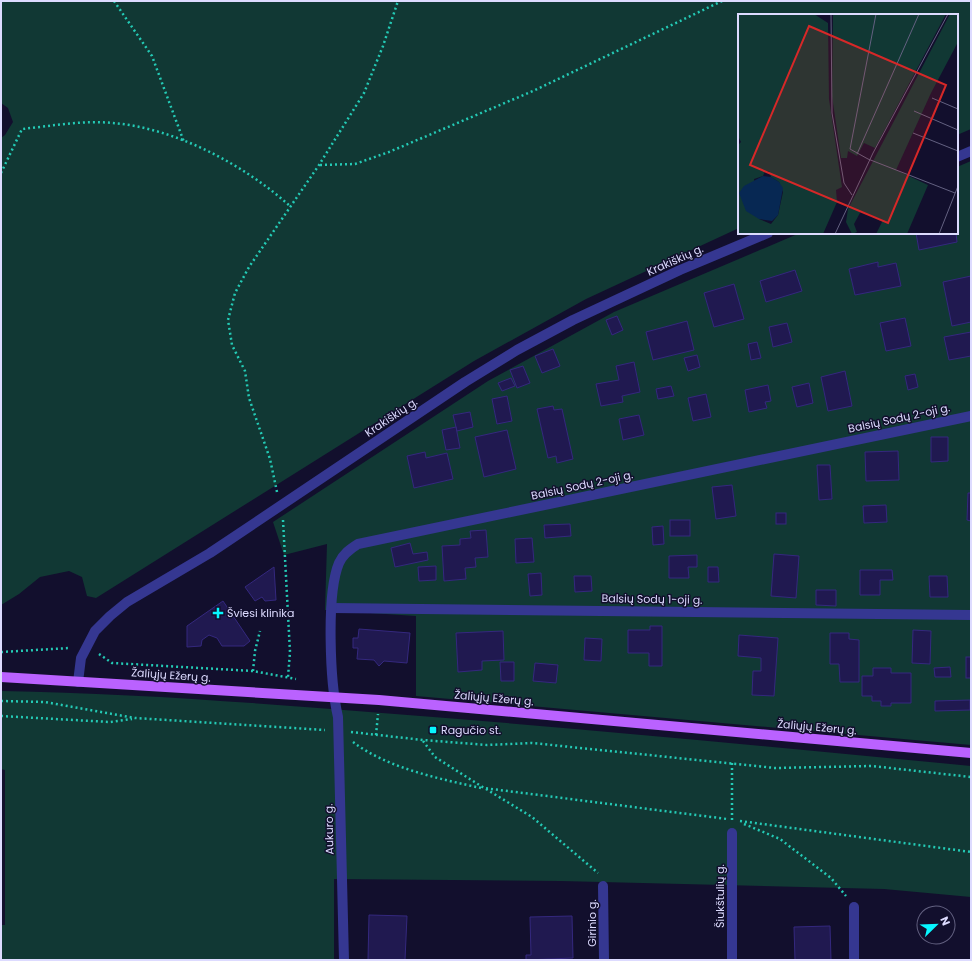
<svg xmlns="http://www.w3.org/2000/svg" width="972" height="961" viewBox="0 0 972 961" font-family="Poppins,sans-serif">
  <rect width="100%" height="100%" fill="#120f2d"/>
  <g fill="#113834">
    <path d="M 1,1 L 971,1 L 971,129 L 957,135 L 957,15 L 739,15 L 739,228 L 586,299 L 474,361 L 96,598 L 87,596 L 82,577 L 69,571 L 40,577 L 19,594 L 1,605 L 1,138 L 5,135 L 13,122 L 8,108 L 1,103 Z"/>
    <path d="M 971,161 L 971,745 L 416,696 L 416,616 L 325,610 L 327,544 L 284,555 L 273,522 L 488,381 L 614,312 L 800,233 L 957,233 L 957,167 Z"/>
    <path d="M 1,691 C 128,693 255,703 382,713 C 578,728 775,747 971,766 L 971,897 L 884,889 L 561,881 L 334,879 L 334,960 L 1,960 L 1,925 L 5,925 L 5,770 L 1,769 Z"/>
  </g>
  <g fill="#201950" stroke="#34287e">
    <path d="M 916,233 L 956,233 L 957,242 L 919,250 Z"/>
    <path d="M 878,262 L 878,267 L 896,263 L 901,286 L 855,295 L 849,269 Z"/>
    <path d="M 795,270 L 802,291 L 766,302 L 760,281 Z"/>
    <path d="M 971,276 L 971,322 L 952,326 L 943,282 Z"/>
    <path d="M 734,284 L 744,319 L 714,327 L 704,293 Z"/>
    <path d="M 617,316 L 623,330 L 612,335 L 606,320 Z"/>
    <path d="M 905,318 L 911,346 L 886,351 L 880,323 Z"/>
    <path d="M 687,321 L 694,350 L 653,360 L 646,332 Z"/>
    <path d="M 787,323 L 792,342 L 773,347 L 769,327 Z"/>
    <path d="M 971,332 L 971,356 L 949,360 L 944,337 Z"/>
    <path d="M 757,342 L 761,358 L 751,360 L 748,344 Z"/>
    <path d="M 553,349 L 560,366 L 542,373 L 535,356 Z"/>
    <path d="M 697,355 L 700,367 L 688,371 L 684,358 Z"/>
    <path d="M 634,362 L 640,392 L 622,396 L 623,402 L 601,406 L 596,384 L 619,380 L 616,366 Z"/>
    <path d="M 523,366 L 530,383 L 517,388 L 510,370 Z"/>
    <path d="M 845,371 L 852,406 L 828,411 L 821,377 Z"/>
    <path d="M 915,374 L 918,387 L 908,390 L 905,376 Z"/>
    <path d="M 511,378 L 515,386 L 502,391 L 498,383 Z"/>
    <path d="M 809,383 L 813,403 L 797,407 L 792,387 Z"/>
    <path d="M 768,385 L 771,401 L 765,402 L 767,408 L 749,412 L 745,390 Z"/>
    <path d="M 671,386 L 674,396 L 658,399 L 656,389 Z"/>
    <path d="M 706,394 L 711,417 L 693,421 L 688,398 Z"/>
    <path d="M 507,396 L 512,421 L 497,424 L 492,399 Z"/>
    <path d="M 553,406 L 554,410 L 562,409 L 573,459 L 557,463 L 556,456 L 548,458 L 537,409 Z"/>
    <path d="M 470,412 L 473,427 L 457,431 L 453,415 Z"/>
    <path d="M 639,415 L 644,435 L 623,440 L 619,419 Z"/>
    <path d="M 456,427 L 460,448 L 446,450 L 442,430 Z"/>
    <path d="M 507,430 L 516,469 L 484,477 L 475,437 Z"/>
    <path d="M 931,437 L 948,437 L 948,461 L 931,462 Z"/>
    <path d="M 898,451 L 899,480 L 866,481 L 865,452 Z"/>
    <path d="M 425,452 L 426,458 L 447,453 L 453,479 L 414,488 L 407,456 Z"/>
    <path d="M 817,465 L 830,465 L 832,499 L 819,500 Z"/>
    <path d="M 732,485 L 736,516 L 716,519 L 712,487 Z"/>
    <path d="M 968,493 L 971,493 L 971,521 L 967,520 Z"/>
    <path d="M 886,505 L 887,522 L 864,523 L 863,506 Z"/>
    <rect x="776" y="513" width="10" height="11"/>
    <rect x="670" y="520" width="20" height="16"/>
    <path d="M 570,524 L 571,536 L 545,538 L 544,525 Z"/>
    <path d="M 663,526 L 664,544 L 653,545 L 652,527 Z"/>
    <path d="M 486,530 L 488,557 L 475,558 L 476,567 L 465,568 L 466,579 L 444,581 L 442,546 L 460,545 L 460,539 L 471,538 L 470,531 Z"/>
    <path d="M 532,538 L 534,562 L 516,563 L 515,539 Z"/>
    <path d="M 410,543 L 413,554 L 427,552 L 428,560 L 395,567 L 391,548 Z"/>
    <path d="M 774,554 L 799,556 L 796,598 L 771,596 Z"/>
    <path d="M 697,555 L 697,567 L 688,567 L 689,578 L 669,578 L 669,556 Z"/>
    <path d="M 436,566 L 436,580 L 419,581 L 418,567 Z"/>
    <path d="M 274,567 L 276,600 L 265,601 L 262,597 L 255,601 L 245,587 Z"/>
    <path d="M 708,567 L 718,567 L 719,582 L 708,582 Z"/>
    <path d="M 860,570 L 892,570 L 893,580 L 880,580 L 880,595 L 860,595 Z"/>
    <path d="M 541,573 L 542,595 L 530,596 L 528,574 Z"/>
    <path d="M 574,576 L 591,576 L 592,591 L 575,592 Z"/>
    <path d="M 929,576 L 947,576 L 948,597 L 930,597 Z"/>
    <path d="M 816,590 L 836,590 L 836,606 L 816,605 Z"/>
    <path d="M 223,601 L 250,641 L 244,646 L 222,646 L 217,638 L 209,635 L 202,640 L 201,646 L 187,647 L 187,626 Z"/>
    <path d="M 650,626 L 662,626 L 662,666 L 649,666 L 649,653 L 628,653 L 628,630 L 650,630 Z"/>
    <path d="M 359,629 L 410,633 L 407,663 L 384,661 L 379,666 L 374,660 L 357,659 L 358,648 L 353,648 L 353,638 L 358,638 Z"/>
    <path d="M 913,630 L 931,631 L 930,664 L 912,663 Z"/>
    <path d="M 503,631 L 504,660 L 482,661 L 482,670 L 458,672 L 456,633 Z"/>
    <path d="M 830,633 L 849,633 L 849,639 L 859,640 L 859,682 L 840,682 L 839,664 L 830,664 Z"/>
    <path d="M 739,635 L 778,638 L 774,696 L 752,695 L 753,671 L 761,671 L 761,658 L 738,656 Z"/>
    <path d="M 585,638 L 602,639 L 601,661 L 584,660 Z"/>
    <rect x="966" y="657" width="5" height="21"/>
    <path d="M 500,662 L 514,662 L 514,681 L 501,681 Z"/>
    <path d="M 535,663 L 558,665 L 556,683 L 533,681 Z"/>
    <path d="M 950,667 L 951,677 L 935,677 L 934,668 Z"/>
    <path d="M 873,668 L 891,668 L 891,673 L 911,673 L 911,703 L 891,703 L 891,706 L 881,706 L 881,701 L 872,701 L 872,696 L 862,696 L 862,676 L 873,676 Z"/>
    <path d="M 970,700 L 970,710 L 935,711 L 935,701 Z"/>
    <path d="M 369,915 L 407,916 L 405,960 L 368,960 Z"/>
    <path d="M 572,916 L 573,958 L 526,960 L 526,955 L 531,955 L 530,917 Z"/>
    <path d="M 830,926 L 831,960 L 795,960 L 794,927 Z"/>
  </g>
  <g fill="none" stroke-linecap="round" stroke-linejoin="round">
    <g stroke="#24cab5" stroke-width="2.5" stroke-dasharray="2 3" stroke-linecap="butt">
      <path d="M 114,1 L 152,56 L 184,142"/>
      <path d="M 320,165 L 355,164 L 389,152 L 533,91 L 722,1"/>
      <path d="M 1,173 L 22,129 C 51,126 83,120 113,123 C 175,128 245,165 291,207"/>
      <path d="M 277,492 L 270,459 L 249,398 L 245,371 L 232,345 L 228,320 L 235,293 L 249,267 L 319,165 L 364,93 L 383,46 L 398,1"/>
      <path d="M 283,520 L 290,652 L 288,677"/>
      <path d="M 1,652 L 70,648"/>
      <path d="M 99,654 L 112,663 L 253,671 L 296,679"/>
      <path d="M 253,671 L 255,651 L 260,631"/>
      <path d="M 1,701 L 45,702 L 135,718 L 325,730"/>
      <path d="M 1,716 L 110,722 L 132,719"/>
      <path d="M 351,732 L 423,740 L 487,745 L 532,743 L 775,768 L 872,766 L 971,777"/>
      <path d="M 376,735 L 378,714"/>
      <path d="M 423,741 L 435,757 L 484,788 L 727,819"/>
      <path d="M 353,742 C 387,768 440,779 481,788"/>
      <path d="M 732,763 L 732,820"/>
      <path d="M 486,789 L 532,817 L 598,873"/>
      <path d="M 740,821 L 971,852"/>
      <path d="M 744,824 L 780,839 L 831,878 L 846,896"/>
    </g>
    <g stroke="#353791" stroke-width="10">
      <path d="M 957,157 L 971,151"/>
      <path d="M 332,608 L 971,615"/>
      <path d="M 78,682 L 81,658 L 95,631 L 110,616 L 127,602 L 210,553 L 465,382 L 517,350 L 573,320 L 680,270 L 768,233"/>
      <path d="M 603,886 L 604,960"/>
      <path d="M 854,907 L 854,960"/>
      <path d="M 344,960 L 338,717 C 330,683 326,594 339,563 C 343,554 350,549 358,544 L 971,416"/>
      <path d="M 732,960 L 732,833"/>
    </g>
    <path stroke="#ba62ff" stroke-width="10" d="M 1,677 L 379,700 L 971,753"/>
  </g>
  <g fill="#07f6ff" stroke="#120f2d" stroke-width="1.5">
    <path d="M216 607h4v4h4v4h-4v4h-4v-4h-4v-4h4z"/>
    <rect x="429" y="726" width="8" height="8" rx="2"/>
  </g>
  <g text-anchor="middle" stroke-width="3" stroke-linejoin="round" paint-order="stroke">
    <g font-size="11" fill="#dddbff" stroke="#120f2d">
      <text transform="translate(675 260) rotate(-24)" y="4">Krakiškių g.</text>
      <text transform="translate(391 417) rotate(-34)" y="4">Krakiškių g.</text>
      <text transform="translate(899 418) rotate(-12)" y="4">Balsių Sodų 2-oji g.</text>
      <text transform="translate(582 485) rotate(-12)" y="4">Balsių Sodų 2-oji g.</text>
      <text transform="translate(652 599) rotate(1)" y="4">Balsių Sodų 1-oji g.</text>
      <text transform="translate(171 675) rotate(4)" y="4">Žaliųjų Ežerų g.</text>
      <text transform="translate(494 698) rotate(5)" y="4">Žaliųjų Ežerų g.</text>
      <text transform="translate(817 727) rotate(5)" y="4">Žaliųjų Ežerų g.</text>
      <text transform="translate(329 829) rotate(-91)" y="4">Aukuro g.</text>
      <text transform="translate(720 896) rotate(-90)" y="4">Šiukštulių g.</text>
      <text transform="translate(592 923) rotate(-90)" y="4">Girinio g.</text>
    </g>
    <g font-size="11" fill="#dddbff" stroke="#120f2d" text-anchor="start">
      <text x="227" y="617">Šviesi klinika</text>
      <text x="441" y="734">Ragučio st.</text>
    </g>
  </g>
  <g transform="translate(738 14)">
    <rect width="220" height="220" fill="#120f2d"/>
    <path d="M 0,0 L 76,0 L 90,9 L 91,85 L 104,173 L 98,176 L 99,188 L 85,220 L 0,220 L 0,131 L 3,128 L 0,122 ZM 27,157 L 31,157 L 33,163 L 41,168 L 45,178 L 40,201 L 33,210 L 21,205 L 16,165 L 25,162 ZM 95,0 L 208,0 L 137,134 L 126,129 L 119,142 L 110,137 L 109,144 L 103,144 L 94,82 ZM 212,0 L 220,0 L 220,28 L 193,79 L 158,156 L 190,171 L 169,220 L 138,220 L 145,206 L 123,197 L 116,210 L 119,218 L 114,220 L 108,208 L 110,195 Z" fill="#113834" fill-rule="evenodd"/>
    <path d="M 25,162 L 33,163 L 41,168 L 45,174 L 40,201 L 34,207 L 21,205 L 8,197 L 1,179 L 6,172 Z" fill="#072853"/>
    <path fill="none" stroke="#636181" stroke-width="1" d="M 93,0 L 94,99 L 106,169 L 114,181M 138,0 L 112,135 L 130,145 L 217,179M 194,84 L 220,95M 176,97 L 220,116M 175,119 L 220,137M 119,140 L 181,0M 97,220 L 135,139 L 210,0M 201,220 L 220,172"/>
    <path fill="#d62828" fill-opacity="0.15" stroke="#d62828" stroke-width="2" d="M 71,12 L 208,71 L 150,209 L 12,151 Z"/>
    <rect width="220" height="220" fill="none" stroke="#dddbff" stroke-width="2"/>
  </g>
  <rect width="972" height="961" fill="none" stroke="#dddbff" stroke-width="4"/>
  <g transform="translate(936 925) rotate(67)"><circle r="19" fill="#120f2d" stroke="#636181"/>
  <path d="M0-3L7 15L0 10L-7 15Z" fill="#07f6ff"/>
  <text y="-6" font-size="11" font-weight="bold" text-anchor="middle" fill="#dddbff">N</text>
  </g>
</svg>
